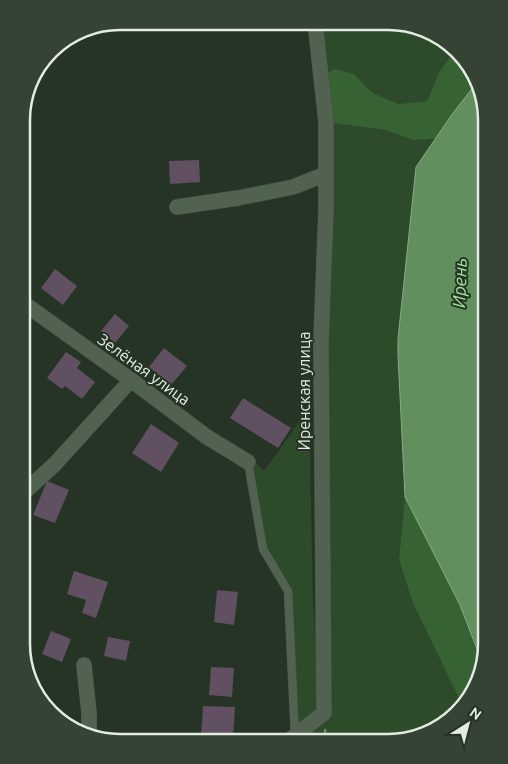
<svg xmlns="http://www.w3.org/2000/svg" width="508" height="764" viewBox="0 0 508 764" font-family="Ubuntu,sans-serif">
  <rect width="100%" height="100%" fill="#253424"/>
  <g fill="#2d4b2a">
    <path d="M 318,23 L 407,23 L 448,42 L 455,50 L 439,72 L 427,101 L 398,104 L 370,92 L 354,74 L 325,74 Z"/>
    <path d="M 333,123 L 385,130 L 413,140 L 435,139 L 416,167 L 405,497 L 399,559 L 438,655 L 463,707 L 426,735 L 389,743 L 301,742 L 329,717 L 322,341 Z"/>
    <path d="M 309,408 L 313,602 L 320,712 L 297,731 L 291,588 L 266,546 L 257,506 L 253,460 L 264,471 Z"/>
  </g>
  <g fill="#376234">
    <path d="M 455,50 L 478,81 L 453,113 L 435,139 L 413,140 L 385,130 L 333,123 L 325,74 L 335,69 L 354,74 L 371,92 L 398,104 L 427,101 L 439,72 Z"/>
    <path d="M 405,497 L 460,605 L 482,662 L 467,704 L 463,707 L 413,603 L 399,559 Z"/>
  </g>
  <path fill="#628f5e" stroke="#89ab86" d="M 478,81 L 487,120 L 487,651 L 482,662 L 460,605 L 405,497 L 398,355 L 398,339 L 416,167 L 453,113 Z"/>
  <g fill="#605061">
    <path d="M 199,160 L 200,182 L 170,184 L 169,161 Z"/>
    <path d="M 55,269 L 77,286 L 63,305 L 41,288 Z"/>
    <path d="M 115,314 L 129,326 L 115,343 L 101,331 Z"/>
    <path d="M 22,327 L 28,331 L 22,339 Z"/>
    <path d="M 164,348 L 187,366 L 171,385 L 149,367 Z"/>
    <path d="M 66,352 L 81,362 L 77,368 L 95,382 L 82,399 L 65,386 L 62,389 L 47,378 Z"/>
    <path d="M 243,398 L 291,428 L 278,448 L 230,418 Z"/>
    <path d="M 151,424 L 179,443 L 161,472 L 132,453 Z"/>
    <path d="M 47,481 L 69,490 L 55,523 L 33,515 Z"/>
    <path d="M 74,571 L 108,582 L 96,618 L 82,613 L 86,600 L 67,594 Z"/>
    <path d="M 217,590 L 238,592 L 234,625 L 214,622 Z"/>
    <path d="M 51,631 L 71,639 L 62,662 L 42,654 Z"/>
    <path d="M 108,637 L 130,641 L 126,661 L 104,656 Z"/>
    <path d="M 211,667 L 234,668 L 232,697 L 209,695 Z"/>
    <path d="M 203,706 L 235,707 L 233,738 L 201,737 Z"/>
  </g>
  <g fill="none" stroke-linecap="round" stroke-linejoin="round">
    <g stroke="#455144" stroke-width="9">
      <path id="lane" d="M 248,462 L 263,549 L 288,591 L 295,736"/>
    </g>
    <g stroke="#455144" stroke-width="16">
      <g id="street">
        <path d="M 177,207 L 238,198 L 293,187 L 326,174"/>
        <path d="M 22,302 L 131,380 L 207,437 L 248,462"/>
        <path d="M 21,495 L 55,464 L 131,380"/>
        <path d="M 84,665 L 89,713 L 89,735"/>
        <path d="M 287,742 L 324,713 L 321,341 L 326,209 L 326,122 L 315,22"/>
      </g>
    </g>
    <path stroke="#727f71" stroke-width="2.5" stroke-dasharray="5 2.5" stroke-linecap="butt" d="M 325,729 L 326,743"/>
    <use href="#lane" stroke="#526250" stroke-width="8"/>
    <use href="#street" stroke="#526250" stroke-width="15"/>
  </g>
  <g text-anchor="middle" stroke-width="4" stroke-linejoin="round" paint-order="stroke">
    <g font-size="16" fill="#e3ece2" stroke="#253424">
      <text transform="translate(144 369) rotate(36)" y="6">Зелёная улица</text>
      <text transform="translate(304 391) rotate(-90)" y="6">Иренская улица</text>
    </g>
    <g font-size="18" font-style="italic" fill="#a3e59e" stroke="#253424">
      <text transform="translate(460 283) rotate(-88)" y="6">Ирень</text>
    </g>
  </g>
  <path d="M0 0H508V764H0ZM120 30H388A90 90 0 0 1 478 120V644A90 90 0 0 1 388 734H120A90 90 0 0 1 30 644V120A90 90 0 0 1 120 30Z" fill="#344333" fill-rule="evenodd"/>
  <path fill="none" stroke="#e3ece2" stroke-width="2.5" d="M120 30H388A90 90 0 0 1 478 120V644A90 90 0 0 1 388 734H120A90 90 0 0 1 30 644V120A90 90 0 0 1 120 30Z"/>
  <g transform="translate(468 724) rotate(36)" stroke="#253424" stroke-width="4" paint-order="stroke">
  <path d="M0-4L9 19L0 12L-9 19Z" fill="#e3ece2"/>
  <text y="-8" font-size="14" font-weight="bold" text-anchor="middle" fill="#e3ece2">N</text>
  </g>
</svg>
